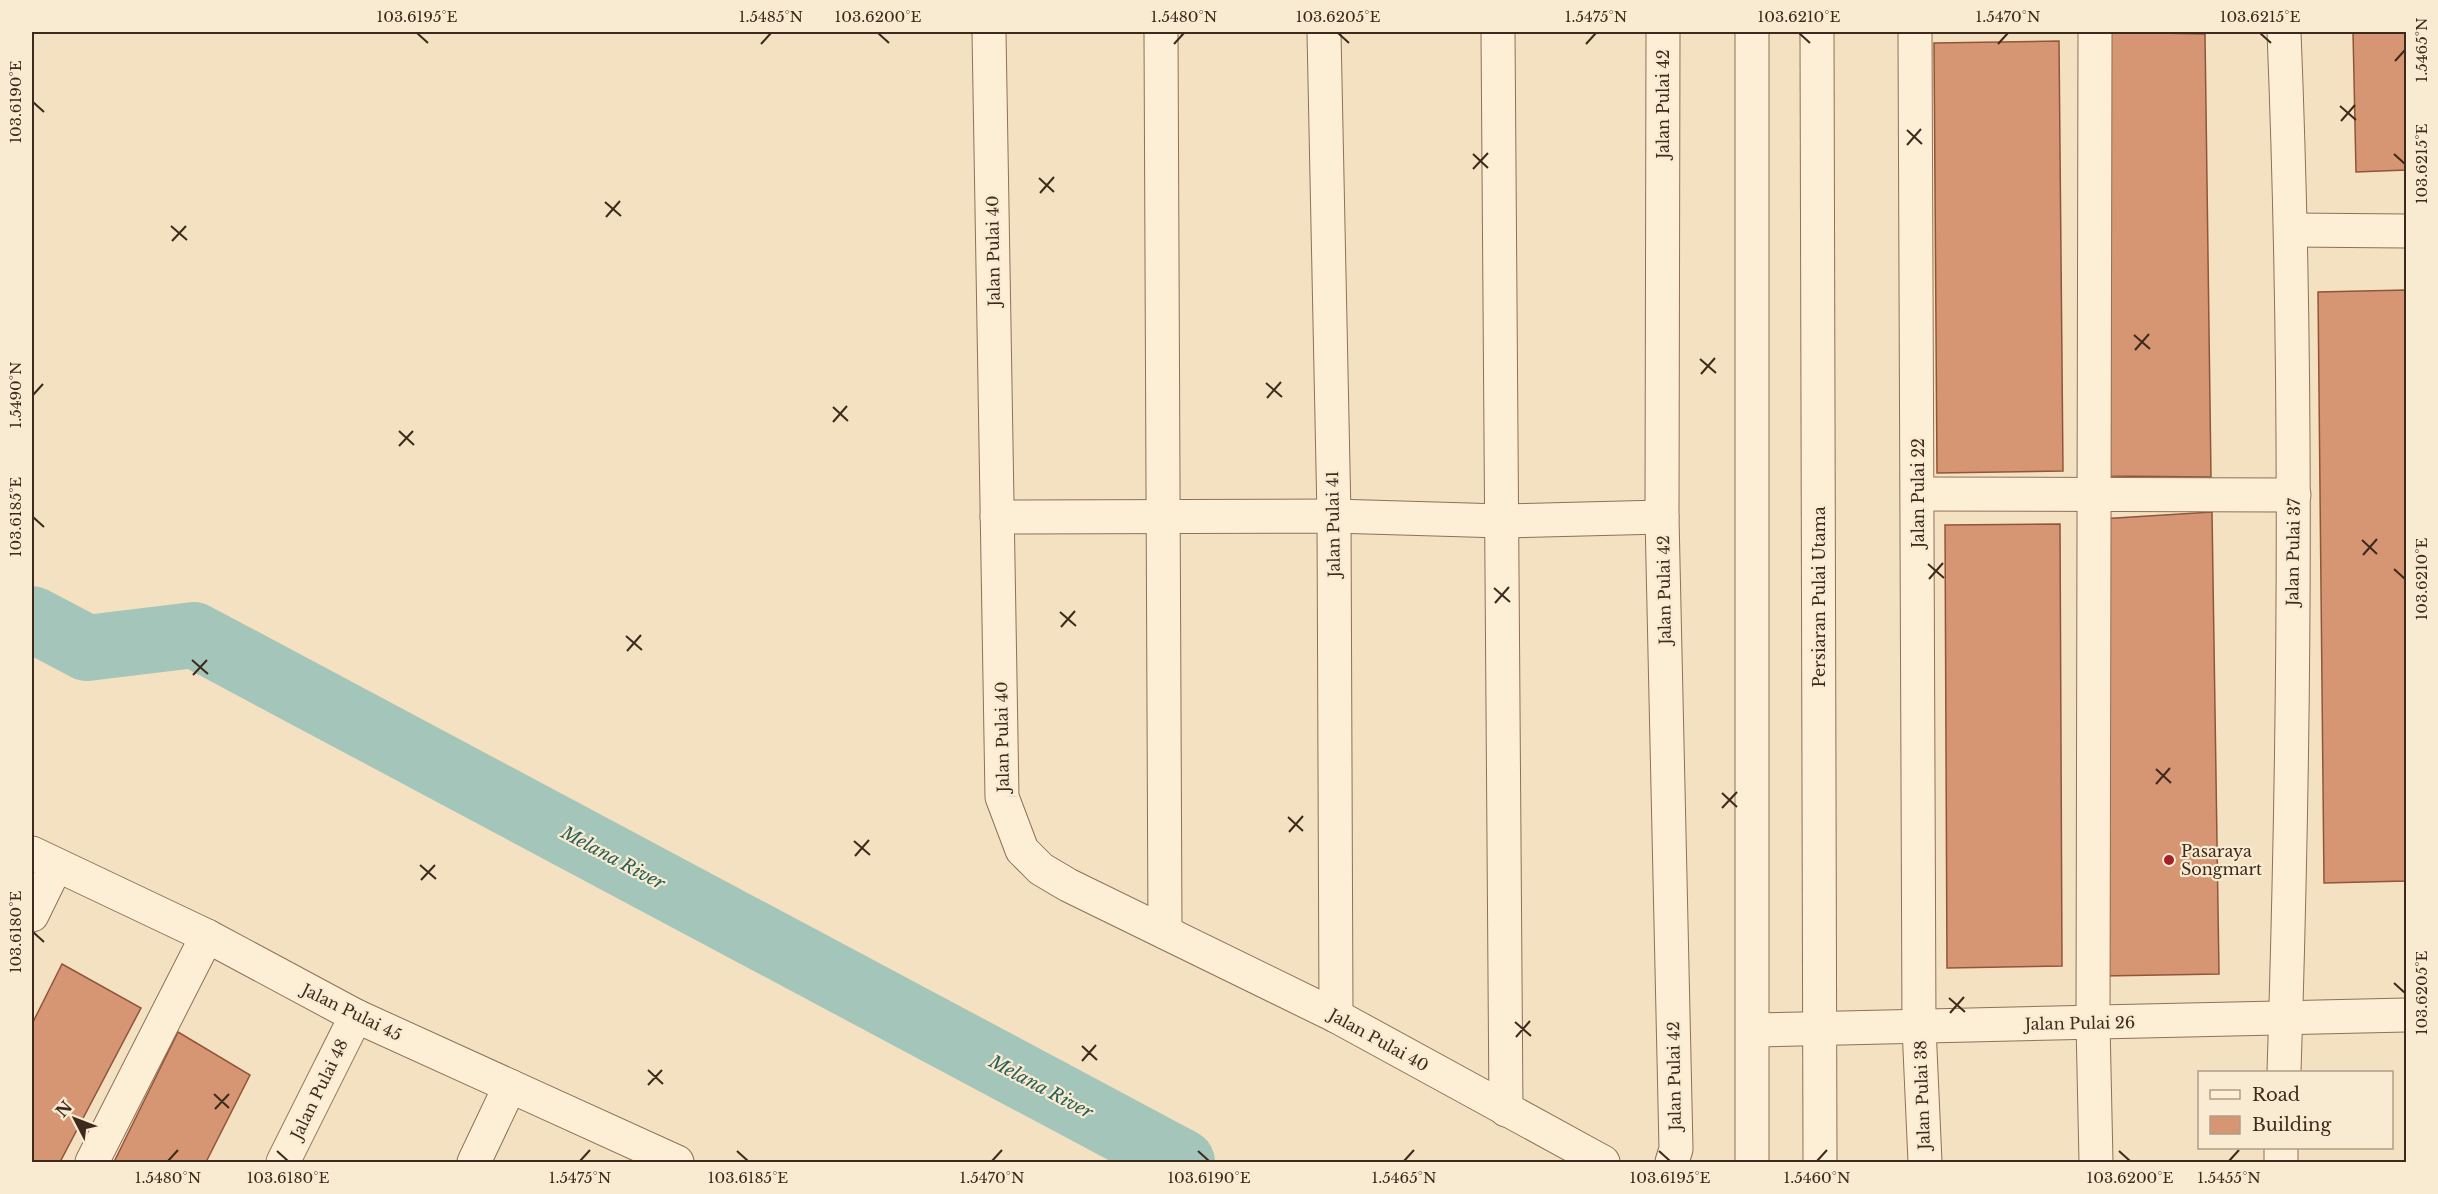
<svg xmlns="http://www.w3.org/2000/svg" width="2438" height="1194" viewBox="0 0 2438 1194" font-family="'Libre Baskerville',serif">
  <rect width="100%" height="100%" fill="#f3e1c1"/>
  <g fill="none" stroke-linecap="round" stroke-linejoin="round">
    <path stroke="#a4c5b9" stroke-width="66" d="M 32,619 L 87,648 L 194,635 L 1182,1162"/>
  </g>
  <g fill="#d69573" stroke="#915639" stroke-width="1.5">
    <path d="M 2107,32 L 2205,34 L 2211,477 L 2106,476 Z"/>
    <path d="M 2353,32 L 2406,32 L 2406,170 L 2356,172 Z"/>
    <path d="M 2059,41 L 2063,471 L 1937,473 L 1934,43 Z"/>
    <path d="M 2406,290 L 2406,881 L 2324,883 L 2318,292 Z"/>
    <path d="M 2212,512 L 2219,974 L 2102,976 L 2100,519 Z"/>
    <path d="M 2060,524 L 2062,966 L 1947,968 L 1945,525 Z"/>
    <path d="M 62,964 L 141,1008 L 60,1162 L 32,1162 L 32,1024 Z"/>
    <path d="M 178,1032 L 250,1075 L 206,1162 L 114,1162 Z"/>
  </g>
  <g fill="none" stroke-linecap="round" stroke-linejoin="round">
    <g stroke="#8f7156" stroke-width="35">
      <g id="minor">
        <path d="M 989,32 L 1002,797 L 1022,850 L 1041,869 L 1068,885 L 1336,1016 L 1603,1162"/>
        <path d="M 1161,32 L 1165,932"/>
        <path d="M 1324,32 L 1334,516 L 1336,1016"/>
        <path d="M 1498,32 L 1506,1110"/>
        <path d="M 1663,32 L 1662,517 L 1676,1149 L 1672,1162"/>
        <path d="M 1752,32 L 1752,1162"/>
        <path d="M 1817,32 L 1820,1162"/>
        <path d="M 1915,32 L 1919,1027 L 1925,1162"/>
        <path d="M 2095,32 L 2093,1023 L 2096,1162"/>
        <path d="M 2292,230 L 2406,231"/>
        <path d="M 1918,494 L 2294,495"/>
        <path d="M 997,517 L 1334,516 L 1502,521 L 1662,517"/>
        <path d="M 32,853 L 207,936 L 356,1016 L 677,1162"/>
        <path d="M 32,915 L 56,866"/>
        <path d="M 1753,1030 L 2406,1015"/>
        <path d="M 2284,1072 C 2295,726 2298,378 2284,32"/>
        <path d="M 92,1162 L 207,936"/>
        <path d="M 283,1162 L 356,1016"/>
        <path d="M 474,1162 L 510,1086"/>
        <path d="M 2281,1162 L 2281,1148"/>
      </g>
    </g>
    <use href="#minor" stroke="#fdeed6" stroke-width="33"/>
  </g>
  <path fill="none" stroke="#3d2a1c" stroke-width="2" d="M 417,33 L 428,43M 878,33 L 889,43M 1338,33 L 1349,43M 1799,33 L 1810,43M 2260,33 L 2271,43M 761,44 L 771,33M 1174,44 L 1184,33M 1586,44 L 1596,33M 1998,44 L 2008,33M 2395,61 L 2405,50M 33,102 L 44,112M 2340,106 L 2356,120M 2341,121 L 2355,105M 1907,130 L 1922,144M 1907,145 L 1921,129M 1473,154 L 1488,168M 2394,154 L 2405,164M 1473,169 L 1488,153M 1039,178 L 1054,192M 1040,193 L 1054,177M 605,202 L 621,216M 606,217 L 620,201M 171,226 L 187,240M 172,241 L 186,226M 2134,335 L 2150,349M 2135,350 L 2149,334M 1700,359 L 1716,373M 1701,374 L 1715,358M 1266,383 L 1282,397M 33,395 L 43,384M 1267,398 L 1281,382M 833,407 L 848,421M 833,422 L 847,406M 399,431 L 414,445M 399,446 L 413,431M 33,517 L 44,527M 2362,540 L 2377,554M 2363,555 L 2377,539M 1928,564 L 1944,578M 2394,569 L 2405,579M 1929,579 L 1943,563M 1494,588 L 1510,602M 1495,603 L 1509,587M 1060,612 L 1076,626M 1061,627 L 1075,611M 626,636 L 642,650M 627,651 L 641,635M 192,660 L 208,674M 193,675 L 207,660M 2156,769 L 2171,783M 2156,784 L 2170,768M 1722,793 L 1737,807M 1722,808 L 1737,792M 1288,817 L 1303,831M 1289,832 L 1303,816M 854,841 L 870,855M 855,856 L 869,840M 420,865 L 436,879M 421,880 L 435,865M 33,932 L 44,942M 2394,983 L 2405,993M 1949,998 L 1965,1012M 1950,1013 L 1964,997M 1515,1022 L 1531,1036M 1516,1037 L 1530,1021M 1082,1046 L 1097,1060M 1082,1061 L 1096,1045M 648,1070 L 663,1084M 648,1085 L 662,1070M 214,1094 L 229,1108M 215,1109 L 229,1094M 277,1151 L 288,1161M 737,1151 L 748,1161M 1198,1151 L 1209,1161M 1659,1151 L 1670,1161M 2119,1151 L 2130,1161M 168,1161 L 178,1150M 580,1161 L 590,1150M 992,1161 L 1002,1150M 1404,1161 L 1414,1150M 1817,1161 L 1827,1150M 2229,1161 L 2239,1150"/>
  <circle fill="#a61f29" stroke="#f9ebd2" stroke-width="2" cx="2169" cy="860" r="6"/>
  <g text-anchor="middle" stroke-width="4.5" stroke-linejoin="round" paint-order="stroke">
    <g font-size="16" fill="#3d2a1c" stroke="#f9ebd2">
      <text transform="translate(1663 104) rotate(-90)" y="6">Jalan Pulai 42</text>
      <text transform="translate(993 251) rotate(-91)" y="6">Jalan Pulai 40</text>
      <text transform="translate(1918 493) rotate(-90)" y="6">Jalan Pulai 22</text>
      <text transform="translate(1333 524) rotate(-91)" y="6">Jalan Pulai 41</text>
      <text transform="translate(2293 552) rotate(-89)" y="6">Jalan Pulai 37</text>
      <text transform="translate(1664 590) rotate(-91)" y="6">Jalan Pulai 42</text>
      <text transform="translate(1819 597) rotate(-90)" y="6">Persiaran Pulai Utama</text>
      <text transform="translate(1002 737) rotate(-91)" y="6">Jalan Pulai 40</text>
      <text transform="translate(352 1012) rotate(26)" y="6">Jalan Pulai 45</text>
      <text transform="translate(2080 1023) rotate(-1)" y="6">Jalan Pulai 26</text>
      <text transform="translate(1379 1040) rotate(29)" y="6">Jalan Pulai 40</text>
      <text transform="translate(1674 1076) rotate(-91)" y="6">Jalan Pulai 42</text>
      <text transform="translate(319 1089) rotate(-64)" y="6">Jalan Pulai 48</text>
      <text transform="translate(1922 1095) rotate(-92)" y="6">Jalan Pulai 38</text>
    </g>
    <g font-size="16" fill="#3d2a1c" stroke="#f9ebd2" text-anchor="start">
      <text x="2181" y="857">Pasaraya<tspan x="2181" dy="18">Songmart</tspan></text>
    </g>
    <g font-size="18" font-style="italic" fill="#2a5f58" stroke="#f9ebd2">
      <text transform="translate(613 858) rotate(28)" y="6">Melana River</text>
      <text transform="translate(1041 1087) rotate(28)" y="6">Melana River</text>
    </g>
  </g>
  <rect width="2438" height="1194" fill="none" stroke="#f9ebd2" stroke-width="66"/>
  <rect x="2198" y="1071" width="195" height="78" fill="#f9ebd2" stroke="#ae9e89" stroke-width="1.5"/>
  <rect x="2210" y="1090" width="30" height="9" fill="#fdeed6" stroke="#ae9e89" stroke-width="1.5"/>
  <text x="2252" y="1101" font-size="18" fill="#3d2a1c">Road</text>
  <rect x="2210" y="1116" width="30" height="18" fill="#d69573" stroke="#ae9e89" stroke-width="1.5"/>
  <text x="2252" y="1131" font-size="18" fill="#3d2a1c">Building</text>
  <g transform="translate(75 1119) rotate(312)" stroke="#f9ebd2" stroke-width="4.5" paint-order="stroke">
  <path d="M0-4.5L10 22L0 15L-10 22Z" fill="#3d2a1c"/>
  <text y="-9" font-size="16" font-weight="bold" text-anchor="middle" fill="#3d2a1c">N</text>
  </g>
  <rect x="33" y="33" width="2372" height="1128" fill="none" stroke="#3d2a1c" stroke-width="2"/>
  <g font-size="15" text-anchor="middle" fill="#3d2a1c">
    <text x="417" y="22">103.6195°E</text>
    <text x="771" y="22">1.5485°N</text>
    <text x="878" y="22">103.6200°E</text>
    <text x="1184" y="22">1.5480°N</text>
    <text x="1338" y="22">103.6205°E</text>
    <text x="1596" y="22">1.5475°N</text>
    <text x="1799" y="22">103.6210°E</text>
    <text x="2008" y="22">1.5470°N</text>
    <text x="2260" y="22">103.6215°E</text>
    <text transform="translate(2422 50) rotate(-90)" y="5">1.5465°N</text>
    <text transform="translate(16 102) rotate(-90)" y="5">103.6190°E</text>
    <text transform="translate(2422 164) rotate(-90)" y="5">103.6215°E</text>
    <text transform="translate(16 395) rotate(-90)" y="5">1.5490°N</text>
    <text transform="translate(16 517) rotate(-90)" y="5">103.6185°E</text>
    <text transform="translate(2422 579) rotate(-90)" y="5">103.6210°E</text>
    <text transform="translate(16 932) rotate(-90)" y="5">103.6180°E</text>
    <text transform="translate(2422 993) rotate(-90)" y="5">103.6205°E</text>
    <text x="168" y="1183">1.5480°N</text>
    <text x="288" y="1183">103.6180°E</text>
    <text x="580" y="1183">1.5475°N</text>
    <text x="748" y="1183">103.6185°E</text>
    <text x="992" y="1183">1.5470°N</text>
    <text x="1209" y="1183">103.6190°E</text>
    <text x="1404" y="1183">1.5465°N</text>
    <text x="1670" y="1183">103.6195°E</text>
    <text x="1817" y="1183">1.5460°N</text>
    <text x="2130" y="1183">103.6200°E</text>
    <text x="2229" y="1183">1.5455°N</text>
  </g>
</svg>
